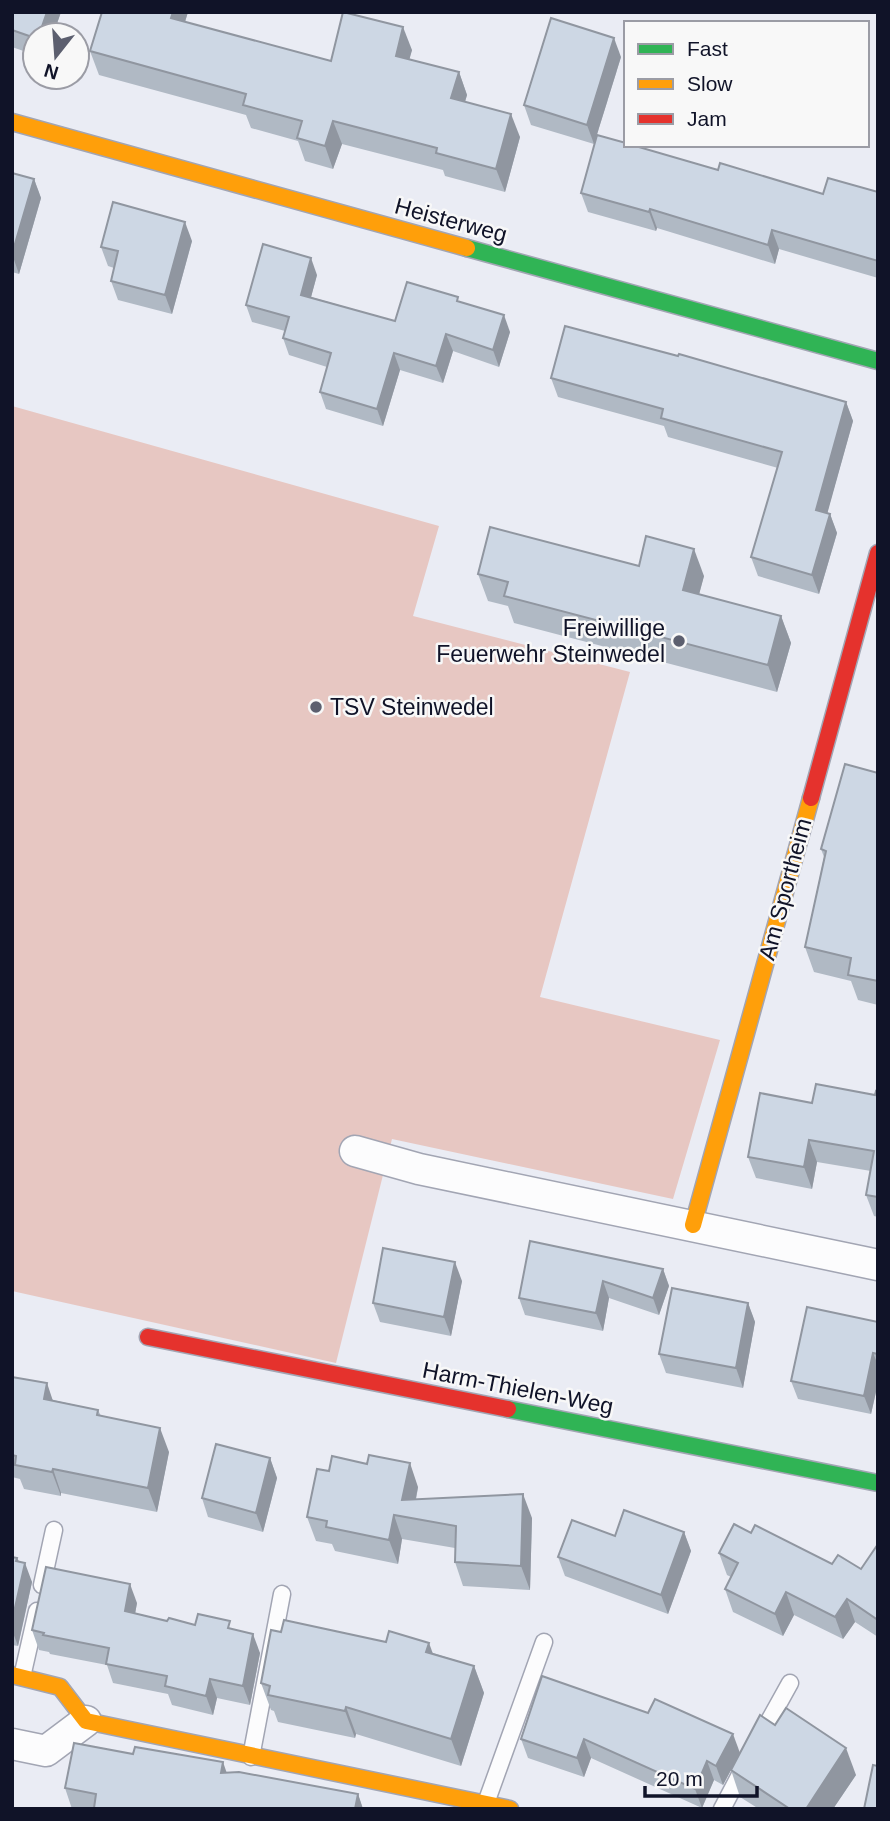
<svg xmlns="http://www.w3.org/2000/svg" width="890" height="1821" viewBox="0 0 890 1821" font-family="Helvetica,sans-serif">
  <rect width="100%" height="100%" fill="#eaecf4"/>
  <path fill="#e7c7c2" d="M 12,406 L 439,526 L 413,616 L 630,672 L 540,997 L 720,1040 L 673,1199 L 392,1139 L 336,1363 L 12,1291 Z"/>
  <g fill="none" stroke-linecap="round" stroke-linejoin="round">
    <g stroke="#a2a5b3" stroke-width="19">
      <g id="lane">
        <path d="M 42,1585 L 54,1530"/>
        <path d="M 22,1677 L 37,1611"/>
        <path d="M 759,1739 L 790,1683"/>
        <path d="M 251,1757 L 282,1594"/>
        <path d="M 486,1803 L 544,1642"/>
        <path d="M 722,1809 L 745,1765"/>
      </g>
    </g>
    <g stroke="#a2a5b3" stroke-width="33">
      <g id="street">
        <path d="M 355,1151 L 419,1169 L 878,1265"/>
        <path d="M 12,1744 L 46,1751 L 86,1721"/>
      </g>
    </g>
    <g stroke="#a2a5b3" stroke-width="19">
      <g id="fast">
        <path d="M 467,248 L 878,361"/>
        <path d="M 508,1409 L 878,1483"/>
      </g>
    </g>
    <g stroke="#a2a5b3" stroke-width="19">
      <g id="slow">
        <path d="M 12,122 L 467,248"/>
        <path d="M 693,1225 L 811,798"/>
        <path d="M 12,1675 L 60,1687 L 86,1721 L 510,1809"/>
      </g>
    </g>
    <g stroke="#a2a5b3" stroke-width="19">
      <g id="jam">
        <path d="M 811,798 L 878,553"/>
        <path d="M 148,1337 L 508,1409"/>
      </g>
    </g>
    <use href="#lane" stroke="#fcfcfd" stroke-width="16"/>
    <use href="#street" stroke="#fcfcfd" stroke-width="30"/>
    <use href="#fast" stroke="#30b455" stroke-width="16"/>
    <use href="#slow" stroke="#ff9f0a" stroke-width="16"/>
    <use href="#jam" stroke="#e5322d" stroke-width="16"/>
  </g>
  <g fill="#b0b9c4">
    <path d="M 12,12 L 61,12 L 53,35 L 35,35 L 35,55 L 12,47 Z"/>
    <path d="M 102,12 L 188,12 L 185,22 L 331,61 L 412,50 L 409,59 L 459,72 L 467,95 L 465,102 L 520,137 L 505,192 L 445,176 L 443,170 L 342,144 L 333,169 L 305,161 L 298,141 L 251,128 L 246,115 L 99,75 L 90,51 Z"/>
    <path d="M 621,57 L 594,144 L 531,125 L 524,105 Z"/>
    <path d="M 718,170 L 823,194 L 878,192 L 878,278 L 779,249 L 775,264 L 657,228 L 656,231 L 588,212 L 581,193 Z"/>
    <path d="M 12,173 L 34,179 L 41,198 L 19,274 L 12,272 Z"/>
    <path d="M 192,241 L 172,314 L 118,300 L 111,281 L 114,268 L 108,266 L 101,247 Z"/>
    <path d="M 317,275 L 311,297 L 395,321 L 460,302 L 510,332 L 499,367 L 453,351 L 443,383 L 400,370 L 383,426 L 326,409 L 320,392 L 327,367 L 289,355 L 283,338 L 285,331 L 252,322 L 246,305 Z"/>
    <path d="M 551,378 L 846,402 L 853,421 L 827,513 L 830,514 L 837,533 L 819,594 L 758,576 L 751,557 L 778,468 L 668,437 L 664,426 L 558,397 Z"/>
    <path d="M 639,566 L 704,576 L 699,594 L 781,616 L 791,643 L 777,692 L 514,623 L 508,606 L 488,601 L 478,574 Z"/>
    <path d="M 878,773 L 878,1005 L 858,1000 L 851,981 L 814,972 L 805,947 L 824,857 L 821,849 Z"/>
    <path d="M 878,1092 L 878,1217 L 874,1216 L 866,1195 L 871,1171 L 817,1162 L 812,1189 L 756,1178 L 748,1157 L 812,1103 L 875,1095 Z"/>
    <path d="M 663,1269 L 669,1286 L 659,1315 L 609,1298 L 603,1331 L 525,1315 L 519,1298 Z"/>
    <path d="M 462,1281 L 451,1336 L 380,1322 L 373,1303 Z"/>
    <path d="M 748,1303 L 755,1322 L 743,1388 L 666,1373 L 659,1354 Z"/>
    <path d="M 878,1322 L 878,1383 L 871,1414 L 798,1399 L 791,1381 Z"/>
    <path d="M 12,1377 L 53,1400 L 98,1410 L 101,1416 L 169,1452 L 157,1512 L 61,1493 L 61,1496 L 24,1489 L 20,1479 L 12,1477 Z"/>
    <path d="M 270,1458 L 277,1478 L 263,1532 L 208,1517 L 202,1498 Z"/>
    <path d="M 418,1487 L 416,1500 L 532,1518 L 530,1590 L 463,1586 L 455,1562 L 455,1548 L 402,1539 L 398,1564 L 335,1551 L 332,1544 L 316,1541 L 307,1517 Z"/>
    <path d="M 684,1532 L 691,1551 L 668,1614 L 565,1576 L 558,1557 L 615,1536 Z"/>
    <path d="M 751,1533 L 832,1564 L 861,1569 L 878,1544 L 878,1637 L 855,1622 L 843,1639 L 794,1615 L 783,1636 L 733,1612 L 725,1589 L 731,1577 L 727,1575 L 719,1553 Z"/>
    <path d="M 12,1557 L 17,1558 L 32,1582 L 18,1646 L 12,1645 Z"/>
    <path d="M 137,1603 L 135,1614 L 167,1621 L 232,1629 L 260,1653 L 250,1705 L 217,1698 L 213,1715 L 172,1705 L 168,1694 L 113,1683 L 107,1665 L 50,1654 L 49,1652 L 39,1650 L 32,1630 Z"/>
    <path d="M 281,1632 L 433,1653 L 474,1666 L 484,1693 L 461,1766 L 356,1734 L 355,1738 L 278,1722 L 274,1711 L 271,1710 L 261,1683 Z"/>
    <path d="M 542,1676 L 740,1753 L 856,1775 L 833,1809 L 759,1809 L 740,1797 L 731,1770 L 723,1785 L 714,1780 L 702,1808 L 591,1758 L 584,1777 L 528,1758 L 521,1739 Z"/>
    <path d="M 226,1773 L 358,1794 L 363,1809 L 72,1809 L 65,1788 Z"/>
  </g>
  <g fill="#9096a0">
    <path d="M 47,12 L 61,12 L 53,35 L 39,35 Z"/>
    <path d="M 173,12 L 188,12 L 179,41 L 171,18 Z"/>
    <path d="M 403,27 L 412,50 L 404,79 L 396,56 Z"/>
    <path d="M 614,38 L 621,57 L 594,144 L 587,125 Z"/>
    <path d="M 459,72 L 467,95 L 459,121 L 451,98 Z"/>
    <path d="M 511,114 L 520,137 L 505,192 L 496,169 Z"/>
    <path d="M 333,121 L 342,144 L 333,169 L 325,146 Z"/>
    <path d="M 34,179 L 41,198 L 19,274 L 12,254 Z"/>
    <path d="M 650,209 L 657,228 L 656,231 L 649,212 Z"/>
    <path d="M 185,222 L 192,241 L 172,314 L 165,295 Z"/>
    <path d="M 772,230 L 779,249 L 775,264 L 768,245 Z"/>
    <path d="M 311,258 L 317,275 L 307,312 L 301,295 Z"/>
    <path d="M 504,315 L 510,332 L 499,367 L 493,350 Z"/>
    <path d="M 446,334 L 453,351 L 443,383 L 436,366 Z"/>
    <path d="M 394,353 L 400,370 L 383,426 L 377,409 Z"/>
    <path d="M 846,402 L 853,421 L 823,529 L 816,510 Z"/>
    <path d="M 830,514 L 837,533 L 819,594 L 812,575 Z"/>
    <path d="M 694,549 L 704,576 L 693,617 L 683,590 Z"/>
    <path d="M 781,616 L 791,643 L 777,692 L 768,665 Z"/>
    <path d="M 809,1140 L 817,1162 L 812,1189 L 804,1167 Z"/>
    <path d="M 455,1262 L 462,1281 L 451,1336 L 444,1317 Z"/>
    <path d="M 663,1269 L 669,1286 L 659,1315 L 653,1298 Z"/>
    <path d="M 603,1281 L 609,1298 L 603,1331 L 596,1313 Z"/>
    <path d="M 748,1303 L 755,1322 L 743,1388 L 736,1368 Z"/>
    <path d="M 873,1353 L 878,1365 L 878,1383 L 871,1414 L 864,1396 Z"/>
    <path d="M 47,1383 L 55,1407 L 44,1399 Z"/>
    <path d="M 160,1428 L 169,1452 L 157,1512 L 148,1488 Z"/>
    <path d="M 270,1458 L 277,1478 L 263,1532 L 256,1513 Z"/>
    <path d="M 410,1463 L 418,1487 L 412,1518 L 402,1500 Z"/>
    <path d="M 53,1469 L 61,1493 L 61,1496 L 52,1472 Z"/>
    <path d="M 523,1494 L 532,1518 L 530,1590 L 521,1566 Z"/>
    <path d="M 394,1515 L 402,1539 L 398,1564 L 389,1540 Z"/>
    <path d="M 684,1532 L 691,1551 L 668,1614 L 661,1595 Z"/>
    <path d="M 17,1558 L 23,1574 L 25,1563 L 32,1582 L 18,1646 L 12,1630 Z"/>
    <path d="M 130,1584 L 137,1603 L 132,1630 L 125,1611 Z"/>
    <path d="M 786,1592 L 794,1615 L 783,1636 L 775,1614 Z"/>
    <path d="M 847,1599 L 855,1622 L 843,1639 L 835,1617 Z"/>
    <path d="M 253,1634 L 260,1653 L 250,1705 L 243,1686 Z"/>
    <path d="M 429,1643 L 439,1670 L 426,1652 Z"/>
    <path d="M 474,1666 L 484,1693 L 461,1766 L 451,1739 Z"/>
    <path d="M 210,1679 L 217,1698 L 213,1715 L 206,1696 Z"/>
    <path d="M 346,1707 L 356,1734 L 355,1738 L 345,1711 Z"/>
    <path d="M 733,1734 L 740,1753 L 723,1785 L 716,1766 Z"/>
    <path d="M 584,1739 L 591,1758 L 584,1777 L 577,1758 Z"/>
    <path d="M 846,1748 L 856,1775 L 833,1809 L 806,1809 Z"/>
    <path d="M 707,1761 L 714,1780 L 702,1808 L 695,1789 Z"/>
    <path d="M 223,1762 L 232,1788 L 221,1773 Z"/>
    <path d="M 358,1794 L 363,1809 L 355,1809 Z"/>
  </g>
  <g fill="#cdd7e4" stroke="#9096a0" stroke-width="2">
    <path d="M 12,12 L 47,12 L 39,35 L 35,35 L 35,38 L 12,30 Z"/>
    <path d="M 102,12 L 173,12 L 171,18 L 331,61 L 343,12 L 403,27 L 396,56 L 459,72 L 451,98 L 511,114 L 496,169 L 436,153 L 437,148 L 333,121 L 325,146 L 297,138 L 302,121 L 243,105 L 246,94 L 90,51 Z"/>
    <path d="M 551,18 L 614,38 L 587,125 L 524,105 Z"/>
    <path d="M 597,135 L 626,143 L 626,145 L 632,145 L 718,170 L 720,163 L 823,194 L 828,178 L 878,192 L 878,261 L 772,230 L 768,245 L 650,209 L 649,212 L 581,193 Z"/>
    <path d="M 12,173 L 34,179 L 12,254 Z"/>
    <path d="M 113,202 L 185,222 L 165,295 L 111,281 L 118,251 L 101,247 Z"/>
    <path d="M 263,244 L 311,258 L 301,295 L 395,321 L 407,282 L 458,297 L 457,301 L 504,315 L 493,350 L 446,334 L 436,366 L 394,353 L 377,409 L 320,392 L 331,353 L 283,338 L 289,317 L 246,305 Z"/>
    <path d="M 565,326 L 678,356 L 679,354 L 846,402 L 816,510 L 830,514 L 812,575 L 751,557 L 782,452 L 661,418 L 663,409 L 551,378 Z"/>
    <path d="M 490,527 L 639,566 L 646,536 L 694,549 L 683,590 L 781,616 L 768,665 L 504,596 L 508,582 L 478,574 Z"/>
    <path d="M 845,764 L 878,773 L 878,981 L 848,975 L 851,958 L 805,947 L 826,851 L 821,849 Z"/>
    <path d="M 816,1084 L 875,1095 L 876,1091 L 878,1092 L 878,1197 L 866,1195 L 874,1151 L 809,1140 L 804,1167 L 748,1157 L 760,1093 L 812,1103 Z"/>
    <path d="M 530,1241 L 663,1269 L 653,1298 L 603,1281 L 596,1313 L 519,1298 Z"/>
    <path d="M 383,1248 L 455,1262 L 444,1317 L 373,1303 Z"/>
    <path d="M 672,1288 L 748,1303 L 736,1368 L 659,1354 Z"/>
    <path d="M 807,1307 L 878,1322 L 878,1354 L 873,1353 L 864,1396 L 791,1381 Z"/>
    <path d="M 12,1377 L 47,1383 L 44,1399 L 98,1410 L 97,1415 L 160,1428 L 148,1488 L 53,1469 L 52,1472 L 15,1465 L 16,1456 L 12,1455 Z"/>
    <path d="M 216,1444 L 270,1458 L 256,1513 L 202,1498 Z"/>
    <path d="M 369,1455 L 410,1463 L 402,1500 L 523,1494 L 521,1566 L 455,1562 L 456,1526 L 394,1515 L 389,1540 L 326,1527 L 327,1521 L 307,1517 L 317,1469 L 329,1471 L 332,1456 L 367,1464 Z"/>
    <path d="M 624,1510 L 684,1532 L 661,1595 L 558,1557 L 572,1520 L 615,1536 Z"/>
    <path d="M 734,1524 L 751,1533 L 755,1525 L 832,1564 L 838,1555 L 861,1569 L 878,1544 L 878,1620 L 847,1599 L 835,1617 L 786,1592 L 775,1614 L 725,1589 L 738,1563 L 719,1553 Z"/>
    <path d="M 12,1557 L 17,1558 L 16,1561 L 25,1563 L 12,1621 Z"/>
    <path d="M 46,1567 L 130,1584 L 125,1611 L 167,1621 L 169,1618 L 195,1625 L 198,1614 L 230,1621 L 228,1628 L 253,1634 L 243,1686 L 210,1679 L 206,1696 L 165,1686 L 167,1676 L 106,1664 L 109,1648 L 43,1635 L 44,1633 L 32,1630 Z"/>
    <path d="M 284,1620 L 386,1642 L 389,1631 L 429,1643 L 426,1652 L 474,1666 L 451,1739 L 346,1707 L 345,1711 L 268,1695 L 270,1686 L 261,1683 L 271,1630 L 281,1632 Z"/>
    <path d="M 542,1676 L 648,1713 L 655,1699 L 733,1734 L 716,1766 L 707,1761 L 695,1789 L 584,1739 L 577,1758 L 521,1739 Z"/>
    <path d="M 786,1708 L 846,1748 L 806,1809 L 790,1809 L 731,1770 L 760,1715 L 775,1725 Z"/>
    <path d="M 74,1743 L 133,1754 L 135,1747 L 223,1762 L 221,1773 L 239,1772 L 358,1794 L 355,1809 L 94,1808 L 96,1794 L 65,1788 Z"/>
    <path d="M 873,1765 L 878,1766 L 878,1809 L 864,1809 Z"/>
  </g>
  <g fill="#5c5f6f" stroke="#f8f8f8" stroke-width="2.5">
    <circle cx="679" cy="641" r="7"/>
    <circle cx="316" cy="707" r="7"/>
  </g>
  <g text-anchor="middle" stroke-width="5" stroke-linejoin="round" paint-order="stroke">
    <g font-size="23" fill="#101328" stroke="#f8f8f8">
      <text transform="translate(451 220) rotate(15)" y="8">Heisterweg</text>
      <text transform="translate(785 889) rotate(-75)" y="8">Am Sportheim</text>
      <text transform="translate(518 1388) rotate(11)" y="8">Harm-Thielen-Weg</text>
    </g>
    <g font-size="23" fill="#101328" stroke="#f8f8f8" text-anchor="end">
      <text x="665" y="636">Freiwillige<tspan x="665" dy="26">Feuerwehr Steinwedel</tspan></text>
      <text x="330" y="715" text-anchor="start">TSV Steinwedel</text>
    </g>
  </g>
  <rect width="890" height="1821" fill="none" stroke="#101328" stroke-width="28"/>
  <rect x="624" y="21" width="245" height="126" fill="#f8f8f8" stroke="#9b9ca5" stroke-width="2"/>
  <rect x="638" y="44" width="35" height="10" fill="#30b455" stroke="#9b9ca5" stroke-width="2"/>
  <text x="687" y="56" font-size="21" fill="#101328">Fast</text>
  <rect x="638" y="79" width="35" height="10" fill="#ff9f0a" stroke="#9b9ca5" stroke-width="2"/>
  <text x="687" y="91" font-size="21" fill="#101328">Slow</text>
  <rect x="638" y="114" width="35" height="10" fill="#e5322d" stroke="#9b9ca5" stroke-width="2"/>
  <text x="687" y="126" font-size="21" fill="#101328">Jam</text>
  <g transform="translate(56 56) rotate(197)"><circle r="33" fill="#f8f8f8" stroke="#9b9ca5" stroke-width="2"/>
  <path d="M0-5L12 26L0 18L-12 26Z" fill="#5c5f6f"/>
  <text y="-10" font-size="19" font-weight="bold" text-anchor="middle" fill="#101328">N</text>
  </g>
  <path d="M645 1786v10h112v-10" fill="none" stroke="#101328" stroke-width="3.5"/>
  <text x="656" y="1786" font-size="21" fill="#101328" stroke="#f8f8f8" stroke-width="5" paint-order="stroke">20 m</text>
</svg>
